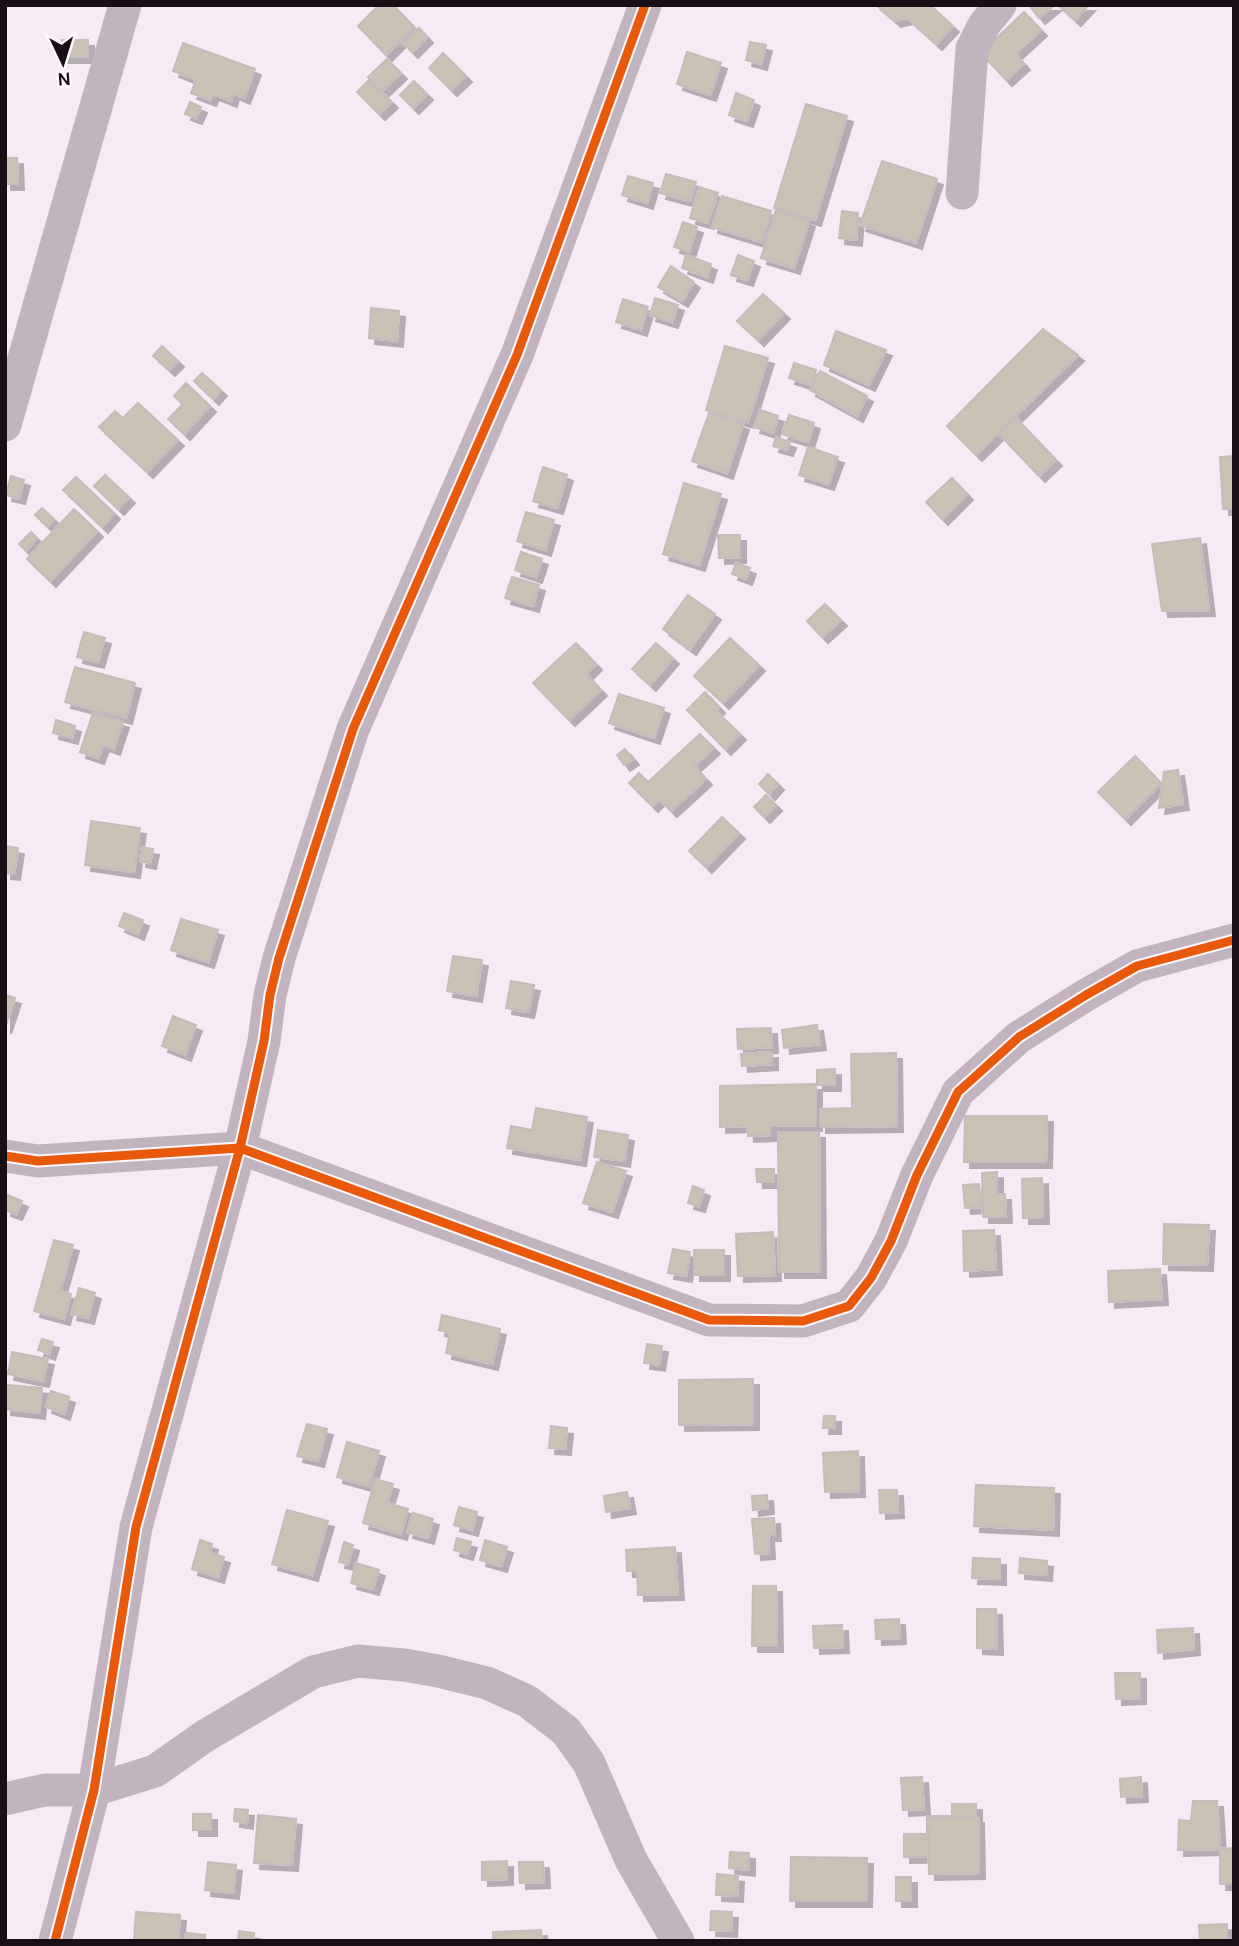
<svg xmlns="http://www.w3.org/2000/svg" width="1239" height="1946" viewBox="0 0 1239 1946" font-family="Karla,sans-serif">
  <defs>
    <filter id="shadow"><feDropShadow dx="6" dy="6" stdDeviation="0" flood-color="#0004"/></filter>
  </defs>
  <rect width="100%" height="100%" fill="#f7eaf4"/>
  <g fill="#cac2b4" stroke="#c3bdbb" stroke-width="2" filter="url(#shadow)">
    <path d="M 379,5 L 393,5 L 414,27 L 386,55 L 358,26 Z"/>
    <path d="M 876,5 L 930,5 L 953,26 L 936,44 L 907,18 L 895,21 Z"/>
    <path d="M 1029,5 L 1055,5 L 1039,18 Z"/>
    <path d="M 1058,5 L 1089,5 L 1075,20 Z"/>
    <path d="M 1024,12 L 1041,30 L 1015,54 L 1024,64 L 1006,80 L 981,53 Z"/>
    <path d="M 419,28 L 427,37 L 412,52 L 403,43 Z"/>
    <rect x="62" y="40" width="26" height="17"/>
    <path d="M 750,42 L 766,45 L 761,64 L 746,60 Z"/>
    <path d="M 183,43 L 255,69 L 244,98 L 233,93 L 231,101 L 213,94 L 210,100 L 191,93 L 196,80 L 173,71 Z"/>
    <path d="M 687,52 L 721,63 L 710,95 L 677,84 Z"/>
    <path d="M 443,53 L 466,76 L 451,90 L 429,68 Z"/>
    <path d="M 387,59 L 401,73 L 382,91 L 368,77 Z"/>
    <path d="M 369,80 L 392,102 L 379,114 L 357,92 Z"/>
    <path d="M 414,81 L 427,94 L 413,108 L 400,95 Z"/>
    <path d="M 736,93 L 754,100 L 747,121 L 729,115 Z"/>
    <path d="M 190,102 L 201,107 L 196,118 L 185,114 Z"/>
    <path d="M 806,104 L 847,116 L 815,220 L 774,208 Z"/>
    <path d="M 5,158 L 17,158 L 18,184 L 5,184 Z"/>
    <path d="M 882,161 L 937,179 L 916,243 L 860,225 Z"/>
    <path d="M 666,174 L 696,182 L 690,201 L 660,193 Z"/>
    <path d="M 628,176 L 653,183 L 647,203 L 622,195 Z"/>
    <path d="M 699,187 L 718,193 L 708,223 L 690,218 Z"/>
    <path d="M 722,196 L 771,211 L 762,242 L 712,227 Z"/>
    <path d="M 776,210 L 809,221 L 794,268 L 761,258 Z"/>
    <path d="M 842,211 L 858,213 L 856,240 L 839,238 Z"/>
    <path d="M 683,222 L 697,227 L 689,252 L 674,247 Z"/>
    <path d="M 686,255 L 711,264 L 707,277 L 682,268 Z"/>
    <path d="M 738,255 L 754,261 L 747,280 L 731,275 Z"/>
    <path d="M 671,266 L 694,282 L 682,301 L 658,287 Z"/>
    <path d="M 763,294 L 784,313 L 758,340 L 737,321 Z"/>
    <path d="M 655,298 L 678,305 L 672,322 L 650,315 Z"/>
    <path d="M 623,299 L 648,307 L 641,330 L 616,322 Z"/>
    <path d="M 371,308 L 399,311 L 397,341 L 369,338 Z"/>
    <path d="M 1043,329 L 1078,355 L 976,455 L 947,426 Z"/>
    <path d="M 836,331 L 886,350 L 869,385 L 824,365 Z"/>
    <path d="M 162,346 L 178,361 L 169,370 L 153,356 Z"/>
    <path d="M 725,346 L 768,358 L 748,422 L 706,410 Z"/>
    <path d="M 794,363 L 816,370 L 811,385 L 789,378 Z"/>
    <path d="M 820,371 L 867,396 L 857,416 L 810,390 Z"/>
    <path d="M 202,373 L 221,390 L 213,399 L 194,381 Z"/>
    <path d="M 186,383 L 210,406 L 184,434 L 168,419 L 183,404 L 174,396 Z"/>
    <path d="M 138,403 L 178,440 L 147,472 L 99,427 L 115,411 L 123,418 Z"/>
    <path d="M 760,410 L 778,416 L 773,433 L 754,427 Z"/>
    <path d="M 709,413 L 743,424 L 727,473 L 692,461 Z"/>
    <path d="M 789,415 L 814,423 L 808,442 L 782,434 Z"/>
    <path d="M 1016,418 L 1056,460 L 1039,476 L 999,434 Z"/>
    <path d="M 776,437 L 790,442 L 787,450 L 773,446 Z"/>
    <path d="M 808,447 L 838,457 L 828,484 L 799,475 Z"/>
    <path d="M 1234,456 L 1234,509 L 1223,509 L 1220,457 Z"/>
    <path d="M 543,467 L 567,475 L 557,508 L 533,501 Z"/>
    <path d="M 105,475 L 129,497 L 118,509 L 94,486 Z"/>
    <path d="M 11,476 L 24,480 L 19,498 L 6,495 Z"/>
    <path d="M 76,477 L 114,513 L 102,527 L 63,490 Z"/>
    <path d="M 952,478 L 967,494 L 942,519 L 926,502 Z"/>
    <path d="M 684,483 L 721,494 L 699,565 L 663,554 Z"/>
    <path d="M 42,508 L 54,519 L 47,526 L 35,515 Z"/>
    <path d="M 74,509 L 97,531 L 50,581 L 27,559 Z"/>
    <path d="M 526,512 L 554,520 L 545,550 L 517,541 Z"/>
    <path d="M 31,532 L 37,538 L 26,551 L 19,544 Z"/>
    <path d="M 718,535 L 740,535 L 740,557 L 719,558 Z"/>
    <path d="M 1200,538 L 1209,610 L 1162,611 L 1152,544 Z"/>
    <path d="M 521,552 L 542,559 L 536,577 L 515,570 Z"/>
    <path d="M 736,563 L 750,568 L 746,579 L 732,574 Z"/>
    <path d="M 512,577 L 539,585 L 533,606 L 505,598 Z"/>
    <path d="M 688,595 L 715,614 L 690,649 L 663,629 Z"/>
    <path d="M 825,604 L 841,620 L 822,637 L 807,621 Z"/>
    <path d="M 84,632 L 105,638 L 98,662 L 77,657 Z"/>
    <path d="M 730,638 L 759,665 L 723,703 L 694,676 Z"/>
    <path d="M 576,643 L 596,664 L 586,674 L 601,690 L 569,720 L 533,683 Z"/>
    <path d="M 656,643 L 673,658 L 650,685 L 632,669 Z"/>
    <path d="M 75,667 L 135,683 L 126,718 L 65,702 Z"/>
    <path d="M 705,692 L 719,707 L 716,711 L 740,734 L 725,749 L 687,710 Z"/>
    <path d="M 619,694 L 664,708 L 654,738 L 609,723 Z"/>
    <path d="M 93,713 L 123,722 L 114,749 L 103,745 L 98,758 L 80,752 Z"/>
    <path d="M 56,720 L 75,726 L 72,738 L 53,733 Z"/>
    <path d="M 700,734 L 714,748 L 694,766 L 706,779 L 671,811 L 659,799 L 652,806 L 629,783 L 639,773 L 648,782 Z"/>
    <path d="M 625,749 L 633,759 L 624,765 L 617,755 Z"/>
    <path d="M 1135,756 L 1161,783 L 1125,819 L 1098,792 Z"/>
    <path d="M 1178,770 L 1183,804 L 1159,808 L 1164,772 Z"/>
    <path d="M 768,774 L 778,784 L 769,794 L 759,784 Z"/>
    <path d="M 766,795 L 776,805 L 764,817 L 754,807 Z"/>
    <path d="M 722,817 L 739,833 L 706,867 L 689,851 Z"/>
    <path d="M 91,821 L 140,828 L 134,872 L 85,865 Z"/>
    <path d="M 5,846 L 18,848 L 14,874 L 5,873 Z"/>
    <path d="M 142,847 L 153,849 L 150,863 L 140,861 Z"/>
    <path d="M 124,913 L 143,920 L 138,934 L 119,926 Z"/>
    <path d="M 181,919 L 218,930 L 208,962 L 171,950 Z"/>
    <path d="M 453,956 L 482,960 L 476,996 L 447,991 Z"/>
    <path d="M 511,981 L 534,985 L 528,1012 L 506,1008 Z"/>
    <path d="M 5,995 L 15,998 L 5,1028 Z"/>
    <path d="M 173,1016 L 196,1025 L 185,1055 L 162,1046 Z"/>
    <path d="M 817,1025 L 820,1044 L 784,1048 L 782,1030 Z"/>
    <path d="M 771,1028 L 772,1047 L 738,1049 L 737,1029 Z"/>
    <path d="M 772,1052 L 772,1064 L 742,1066 L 741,1054 Z"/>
    <path d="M 896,1053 L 897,1126 L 820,1127 L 820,1109 L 852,1108 L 851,1054 Z"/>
    <path d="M 835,1069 L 835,1085 L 817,1085 L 817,1070 Z"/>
    <path d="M 816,1084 L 816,1125 L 770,1126 L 770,1135 L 748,1136 L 747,1126 L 720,1127 L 720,1086 Z"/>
    <path d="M 536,1108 L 587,1117 L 580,1160 L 507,1148 L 511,1126 L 532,1130 Z"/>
    <path d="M 965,1116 L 1047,1116 L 1046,1162 L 964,1162 Z"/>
    <path d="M 598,1130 L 628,1135 L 624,1161 L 594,1157 Z"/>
    <path d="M 778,1132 L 819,1132 L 820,1272 L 779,1272 Z"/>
    <path d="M 597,1162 L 626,1171 L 612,1212 L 583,1203 Z"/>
    <path d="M 756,1169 L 774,1169 L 774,1182 L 757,1182 Z"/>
    <path d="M 997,1172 L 997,1194 L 1005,1194 L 1006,1217 L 983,1217 L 982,1173 Z"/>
    <path d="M 1042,1178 L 1043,1218 L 1023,1218 L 1022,1179 Z"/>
    <path d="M 979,1184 L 981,1207 L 965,1208 L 963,1185 Z"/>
    <path d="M 693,1186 L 704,1190 L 699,1206 L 688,1203 Z"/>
    <path d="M 5,1194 L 22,1201 L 16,1214 L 5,1210 Z"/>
    <path d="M 1164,1224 L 1209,1225 L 1207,1265 L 1163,1264 Z"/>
    <path d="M 994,1230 L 996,1269 L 964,1271 L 963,1231 Z"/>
    <path d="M 773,1232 L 775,1275 L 738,1276 L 736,1234 Z"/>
    <path d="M 54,1240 L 73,1245 L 60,1291 L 71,1294 L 64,1319 L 34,1311 Z"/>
    <path d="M 673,1249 L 690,1252 L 686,1276 L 668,1273 Z"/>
    <rect x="694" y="1250" width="30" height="25"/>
    <path d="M 1160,1269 L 1162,1299 L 1109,1302 L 1108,1271 Z"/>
    <path d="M 79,1288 L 95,1293 L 88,1318 L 71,1314 Z"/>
    <path d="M 442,1315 L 500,1329 L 492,1364 L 446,1353 L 450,1333 L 439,1330 Z"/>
    <path d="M 42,1339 L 53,1342 L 49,1354 L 38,1350 Z"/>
    <path d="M 647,1344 L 662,1346 L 659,1365 L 644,1363 Z"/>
    <path d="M 12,1352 L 48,1359 L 43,1381 L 8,1374 Z"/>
    <path d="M 753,1379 L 753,1424 L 679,1425 L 679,1380 Z"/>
    <path d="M 7,1385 L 42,1388 L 39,1413 L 5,1409 Z"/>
    <path d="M 51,1391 L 69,1397 L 64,1414 L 46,1407 Z"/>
    <path d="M 824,1416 L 835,1416 L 835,1428 L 823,1428 Z"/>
    <path d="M 307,1424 L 327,1429 L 318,1461 L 297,1456 Z"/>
    <path d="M 551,1426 L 567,1428 L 565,1449 L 549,1448 Z"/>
    <path d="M 347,1442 L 379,1451 L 369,1486 L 337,1477 Z"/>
    <path d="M 858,1451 L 859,1491 L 825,1492 L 823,1453 Z"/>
    <path d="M 375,1479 L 393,1484 L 387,1503 L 408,1509 L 401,1534 L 363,1523 Z"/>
    <path d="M 976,1485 L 1054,1488 L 1053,1530 L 974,1526 Z"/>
    <path d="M 879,1490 L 897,1490 L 898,1512 L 880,1513 Z"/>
    <path d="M 627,1492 L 630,1508 L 606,1512 L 604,1496 Z"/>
    <path d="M 767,1495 L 768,1508 L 753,1510 L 752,1496 Z"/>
    <path d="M 459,1507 L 477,1512 L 472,1530 L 454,1525 Z"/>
    <path d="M 287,1510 L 328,1521 L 312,1575 L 272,1564 Z"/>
    <path d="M 413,1513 L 433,1519 L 428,1538 L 407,1532 Z"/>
    <path d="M 774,1518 L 775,1535 L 768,1535 L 769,1553 L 755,1554 L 752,1519 Z"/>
    <path d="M 457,1538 L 471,1542 L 467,1554 L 454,1550 Z"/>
    <path d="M 200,1540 L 212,1544 L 210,1553 L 224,1557 L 218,1577 L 192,1569 Z"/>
    <path d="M 485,1540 L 507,1547 L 501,1566 L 480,1560 Z"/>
    <path d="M 344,1542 L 353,1545 L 348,1564 L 339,1562 Z"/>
    <path d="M 675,1547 L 678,1594 L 638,1595 L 637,1571 L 627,1571 L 626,1550 Z"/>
    <path d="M 973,1558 L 1000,1559 L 1000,1579 L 972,1578 Z"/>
    <path d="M 1020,1558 L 1047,1561 L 1046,1575 L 1019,1573 Z"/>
    <path d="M 356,1563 L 379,1570 L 373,1589 L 351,1583 Z"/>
    <path d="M 753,1586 L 776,1586 L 777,1646 L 752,1646 Z"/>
    <path d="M 977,1609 L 996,1609 L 997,1649 L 977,1648 Z"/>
    <path d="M 899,1619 L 900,1638 L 876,1639 L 875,1620 Z"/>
    <path d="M 842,1625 L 843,1647 L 814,1648 L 813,1626 Z"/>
    <path d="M 1193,1628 L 1194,1649 L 1158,1653 L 1157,1630 Z"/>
    <path d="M 1115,1673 L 1140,1673 L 1140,1698 L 1116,1699 Z"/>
    <path d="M 922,1777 L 924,1809 L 903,1810 L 901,1778 Z"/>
    <path d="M 1141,1777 L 1142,1796 L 1121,1797 L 1120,1779 Z"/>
    <path d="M 1193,1801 L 1217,1801 L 1220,1849 L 1178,1850 L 1179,1820 L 1191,1821 Z"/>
    <path d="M 952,1804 L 976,1804 L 976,1856 L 904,1857 L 904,1834 L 927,1834 L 927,1816 L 952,1816 Z"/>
    <path d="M 235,1809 L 248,1810 L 247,1823 L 234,1821 Z"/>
    <rect x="193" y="1814" width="18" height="16"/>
    <path d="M 258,1815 L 296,1819 L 292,1865 L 254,1863 Z"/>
    <path d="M 928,1817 L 978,1817 L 979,1873 L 929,1874 Z"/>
    <path d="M 1234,1848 L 1234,1884 L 1220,1884 L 1220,1849 Z"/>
    <path d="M 730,1852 L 749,1853 L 749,1870 L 729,1868 Z"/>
    <path d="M 791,1857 L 867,1858 L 866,1901 L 790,1901 Z"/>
    <path d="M 507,1861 L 507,1879 L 482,1880 L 482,1862 Z"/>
    <path d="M 208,1862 L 236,1865 L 233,1893 L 205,1890 Z"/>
    <path d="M 519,1862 L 543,1862 L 544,1882 L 520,1883 Z"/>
    <path d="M 717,1874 L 738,1876 L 737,1896 L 716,1895 Z"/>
    <rect x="896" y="1877" width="15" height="24"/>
    <path d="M 711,1911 L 732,1912 L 731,1931 L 710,1930 Z"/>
    <path d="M 136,1912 L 180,1915 L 178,1941 L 134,1941 Z"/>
    <path d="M 1227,1924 L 1227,1941 L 1200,1941 L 1199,1925 Z"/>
    <path d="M 541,1930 L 542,1941 L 493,1941 L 493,1932 Z"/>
    <path d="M 239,1931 L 254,1933 L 253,1941 L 238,1941 Z"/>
    <path d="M 186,1933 L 205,1935 L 205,1941 L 185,1941 Z"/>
  </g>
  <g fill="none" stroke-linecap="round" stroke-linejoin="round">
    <g stroke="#c1b4be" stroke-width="33">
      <path d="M 962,193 L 972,49 L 984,25 L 1000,5"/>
      <path d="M 5,425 L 125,5"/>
      <path d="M 5,1156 L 38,1161 L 240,1148 L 709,1320 L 803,1321 L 849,1306 L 871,1278 L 891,1241 L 917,1175 L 958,1092 L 1019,1037 L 1086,995 L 1137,966 L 1234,940"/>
      <path d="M 5,1799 L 45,1790 L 94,1790 L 155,1771 L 205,1736 L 313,1672 L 358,1661 L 404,1665 L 438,1671 L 487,1683 L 527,1701 L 566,1731 L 589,1763 L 631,1860 L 678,1941"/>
      <path d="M 55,1941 L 94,1790 L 136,1527 L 240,1148 L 264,1041 L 270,995 L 279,958 L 353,729 L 517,355 L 645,5"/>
    </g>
    <g stroke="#fef8fd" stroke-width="13">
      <g id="cycleway">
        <path d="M 5,1156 L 38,1161 L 240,1148 L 709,1320 L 803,1321 L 849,1306 L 871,1278 L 891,1241 L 917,1175 L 958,1092 L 1019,1037 L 1086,995 L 1137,966 L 1234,940"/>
        <path d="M 55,1941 L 94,1790 L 136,1527 L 240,1148 L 264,1041 L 270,995 L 279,958 L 353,729 L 517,355 L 645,5"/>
      </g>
    </g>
    <use href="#cycleway" stroke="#e8590c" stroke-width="9"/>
  </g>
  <rect width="1239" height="1946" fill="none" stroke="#180e16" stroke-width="14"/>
  <g transform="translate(63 63) rotate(176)" stroke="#fef8fd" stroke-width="5" paint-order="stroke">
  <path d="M0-5L12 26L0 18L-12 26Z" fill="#180e16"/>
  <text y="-10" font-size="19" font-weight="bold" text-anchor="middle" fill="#180e16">N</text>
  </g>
</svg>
